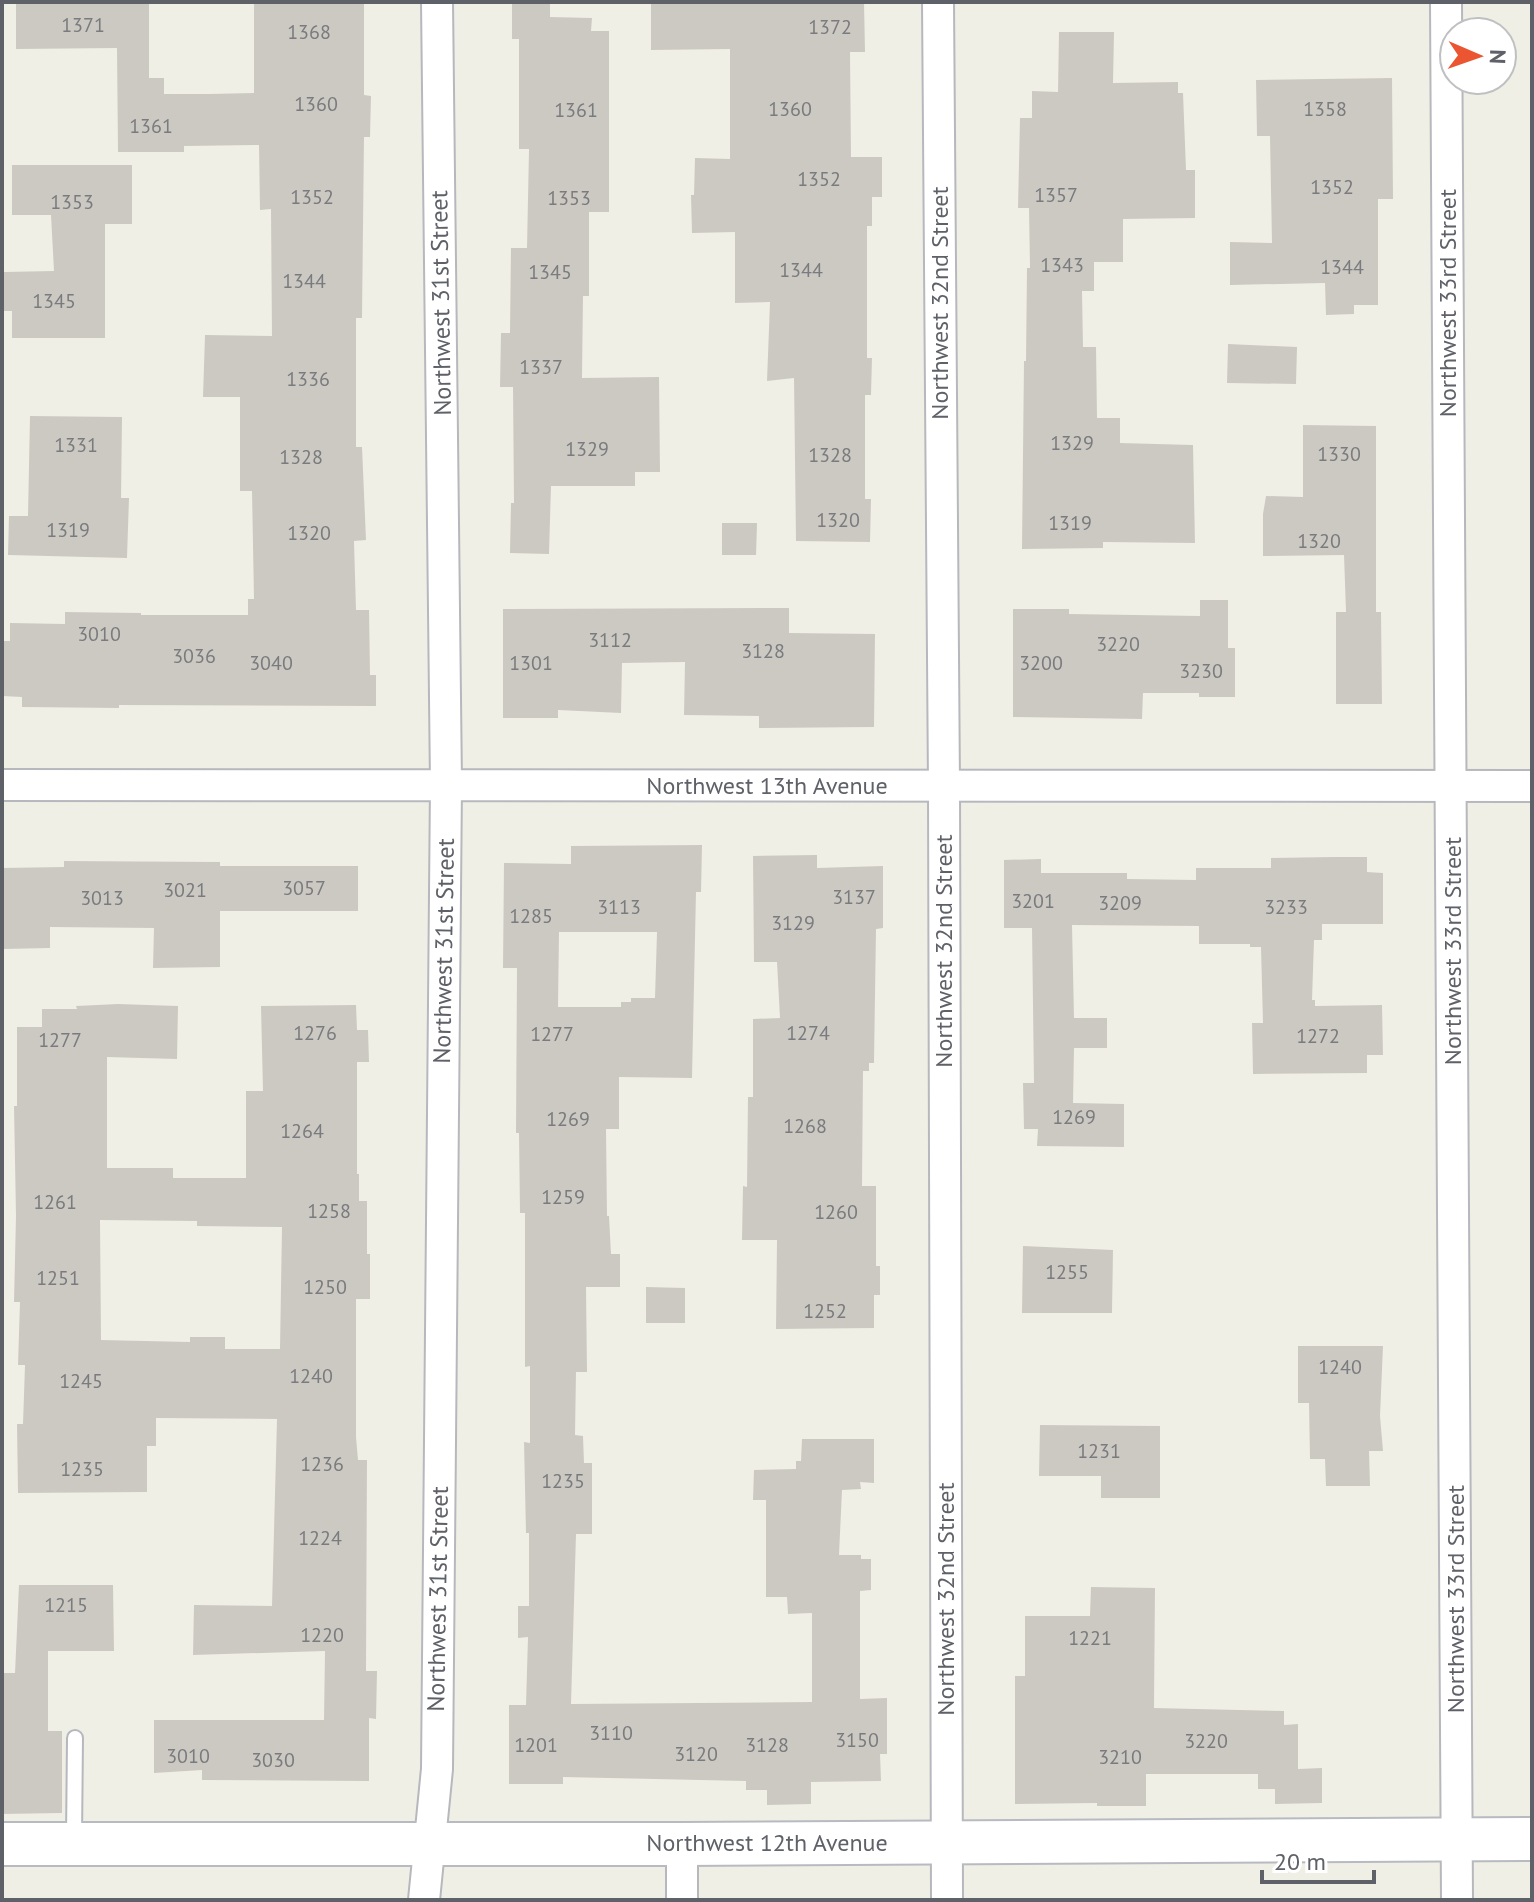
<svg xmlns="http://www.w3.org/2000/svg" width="1534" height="1902" viewBox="0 0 1534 1902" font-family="'PT Sans',sans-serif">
  <rect width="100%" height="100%" fill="#f0efe6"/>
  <g fill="#ccc9c3" fill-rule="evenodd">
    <path d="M 16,2 L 149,2 L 149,78 L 164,78 L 164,94 L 209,94 L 254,93 L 254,2 L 364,2 L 364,95 L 371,96 L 370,137 L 364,137 L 362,318 L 356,318 L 356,447 L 362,447 L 366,540 L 354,541 L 356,610 L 369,610 L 370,675 L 376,675 L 376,706 L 119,705 L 119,708 L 22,707 L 22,697 L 2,696 L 2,641 L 10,641 L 10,623 L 65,624 L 65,612 L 141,613 L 141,615 L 248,615 L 248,599 L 254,599 L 252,491 L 240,491 L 240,397 L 203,397 L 205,335 L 272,336 L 271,209 L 260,210 L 259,145 L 184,146 L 184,152 L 118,152 L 117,48 L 16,49 Z"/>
    <path d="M 512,2 L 550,2 L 550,17 L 592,18 L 591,31 L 609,31 L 609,212 L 589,212 L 589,296 L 583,296 L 582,378 L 659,377 L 660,472 L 635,472 L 635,486 L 551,486 L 549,554 L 510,553 L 511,503 L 514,503 L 513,387 L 500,387 L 501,333 L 510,333 L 511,248 L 527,248 L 529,149 L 519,149 L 519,39 L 512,39 Z"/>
    <path d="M 651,2 L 864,2 L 865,52 L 850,52 L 851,157 L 882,157 L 882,197 L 872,197 L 872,226 L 867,226 L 867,358 L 872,358 L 871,395 L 865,395 L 865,499 L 871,499 L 870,542 L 796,541 L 794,378 L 767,381 L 770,302 L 735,303 L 735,232 L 692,233 L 691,195 L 694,195 L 695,158 L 730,159 L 730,49 L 651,50 Z"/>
    <path d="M 1059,32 L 1114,32 L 1113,83 L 1178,82 L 1178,93 L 1183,93 L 1186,170 L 1195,170 L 1195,218 L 1123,219 L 1123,262 L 1094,262 L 1094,291 L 1082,291 L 1083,347 L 1096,347 L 1097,418 L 1120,418 L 1120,443 L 1193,445 L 1195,543 L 1103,542 L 1103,548 L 1022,549 L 1024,361 L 1026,361 L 1027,268 L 1030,268 L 1029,208 L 1018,208 L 1020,118 L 1032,118 L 1032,91 L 1058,92 Z"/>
    <path d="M 1392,78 L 1393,199 L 1378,199 L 1378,305 L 1354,305 L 1354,314 L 1326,315 L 1325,283 L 1230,285 L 1230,242 L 1272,243 L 1270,136 L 1257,136 L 1256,80 Z"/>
    <path d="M 12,165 L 132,165 L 132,224 L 105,224 L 105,338 L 12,338 L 12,311 L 3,311 L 4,272 L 54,271 L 51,215 L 12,215 Z"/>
    <path d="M 1228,344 L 1297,347 L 1296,384 L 1227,383 Z"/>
    <path d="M 30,416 L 122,417 L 121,498 L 129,498 L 127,558 L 8,555 L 9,516 L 28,516 Z"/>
    <path d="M 1303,425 L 1376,426 L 1376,612 L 1381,612 L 1382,704 L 1336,704 L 1336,612 L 1346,612 L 1344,555 L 1263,556 L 1263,514 L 1266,496 L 1303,497 Z"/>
    <path d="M 722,523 L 757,523 L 756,555 L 722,555 Z"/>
    <path d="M 1200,600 L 1228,600 L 1228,648 L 1235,648 L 1235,697 L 1199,697 L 1199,693 L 1143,693 L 1142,719 L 1013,717 L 1013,609 L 1069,609 L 1069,614 L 1200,616 Z"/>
    <path d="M 789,608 L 789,633 L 875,634 L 874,727 L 759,728 L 759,716 L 684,715 L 685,662 L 622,663 L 621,713 L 558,710 L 558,718 L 503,718 L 503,609 Z"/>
    <path d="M 702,845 L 701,892 L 696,892 L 692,1078 L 619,1077 L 619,1129 L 606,1129 L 607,1216 L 609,1216 L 611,1254 L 620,1254 L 620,1287 L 586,1287 L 587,1372 L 576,1372 L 575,1435 L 583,1436 L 584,1463 L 592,1463 L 592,1534 L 576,1534 L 571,1704 L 812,1702 L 812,1613 L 788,1614 L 787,1597 L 766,1597 L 766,1500 L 753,1500 L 754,1470 L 796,1469 L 796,1461 L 801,1461 L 802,1439 L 874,1439 L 874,1483 L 860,1482 L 861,1489 L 842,1490 L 839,1555 L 861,1555 L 861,1559 L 871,1559 L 871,1590 L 860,1591 L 860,1699 L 887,1698 L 887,1754 L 880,1754 L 881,1781 L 811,1782 L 811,1804 L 767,1805 L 767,1790 L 746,1790 L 746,1781 L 563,1777 L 563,1784 L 509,1784 L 509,1705 L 526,1705 L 528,1637 L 518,1638 L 518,1606 L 529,1606 L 529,1533 L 526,1533 L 524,1442 L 530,1443 L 530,1366 L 525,1367 L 525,1213 L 520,1213 L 519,1133 L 516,1133 L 517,968 L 503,968 L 504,863 L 571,864 L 571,846 ZM 559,932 L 657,932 L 655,998 L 631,998 L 631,1002 L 621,1002 L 621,1007 L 558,1007 Z"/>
    <path d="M 817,855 L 817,868 L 883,866 L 883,928 L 876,929 L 874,1063 L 869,1063 L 869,1071 L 863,1071 L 862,1186 L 876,1186 L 876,1266 L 880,1266 L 880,1295 L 874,1295 L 874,1328 L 776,1329 L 777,1240 L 742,1240 L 743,1186 L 747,1187 L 748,1097 L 753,1097 L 753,1019 L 780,1018 L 777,962 L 754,962 L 753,856 Z"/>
    <path d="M 1333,857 L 1367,857 L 1367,872 L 1383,873 L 1383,924 L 1322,924 L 1322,940 L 1314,940 L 1312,1000 L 1315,1000 L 1315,1006 L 1382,1005 L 1383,1055 L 1367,1055 L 1367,1073 L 1253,1074 L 1252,1023 L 1263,1023 L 1261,947 L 1250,947 L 1250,944 L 1199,944 L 1199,926 L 1072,925 L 1074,1018 L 1107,1018 L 1107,1048 L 1074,1048 L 1073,1103 L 1124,1104 L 1124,1147 L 1037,1146 L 1038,1129 L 1024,1129 L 1023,1083 L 1034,1083 L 1032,928 L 1004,928 L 1004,860 L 1041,859 L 1041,873 L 1127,873 L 1127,879 L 1196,880 L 1196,868 L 1271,868 L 1271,858 Z"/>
    <path d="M 64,861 L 220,862 L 220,866 L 358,866 L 358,911 L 220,911 L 220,967 L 153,968 L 154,928 L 50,927 L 50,948 L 2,949 L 2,868 L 64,867 Z"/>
    <path d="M 118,1004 L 178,1006 L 177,1059 L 107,1057 L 107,1168 L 173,1168 L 173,1178 L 246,1178 L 246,1091 L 263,1091 L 261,1006 L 356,1005 L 357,1030 L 368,1030 L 369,1062 L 357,1062 L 357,1174 L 359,1174 L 359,1201 L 367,1201 L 367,1254 L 370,1254 L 370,1299 L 356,1299 L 356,1437 L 358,1460 L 367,1460 L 366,1671 L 377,1671 L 376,1719 L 369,1718 L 369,1781 L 202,1780 L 202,1770 L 154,1773 L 154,1720 L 324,1720 L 325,1651 L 193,1655 L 194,1605 L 272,1606 L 277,1419 L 156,1418 L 156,1446 L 147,1446 L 147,1492 L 18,1493 L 17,1424 L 23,1424 L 25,1365 L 18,1365 L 20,1302 L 14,1302 L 16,1216 L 14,1106 L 17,1106 L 17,1027 L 42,1027 L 42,1009 L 77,1009 L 76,1006 ZM 100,1220 L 197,1221 L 197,1226 L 282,1227 L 280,1349 L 225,1349 L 225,1337 L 190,1337 L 190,1342 L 101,1340 Z"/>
    <path d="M 1023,1246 L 1113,1250 L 1112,1313 L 1022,1313 Z"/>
    <path d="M 646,1287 L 685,1288 L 685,1323 L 646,1323 Z"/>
    <path d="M 1298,1346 L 1383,1346 L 1380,1416 L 1383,1451 L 1369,1451 L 1370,1486 L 1326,1486 L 1325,1459 L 1310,1459 L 1309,1403 L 1298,1403 Z"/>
    <path d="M 1040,1425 L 1160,1426 L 1160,1498 L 1101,1498 L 1101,1476 L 1039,1476 Z"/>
    <path d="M 19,1585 L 113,1585 L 114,1651 L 48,1651 L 48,1731 L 62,1731 L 62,1813 L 2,1814 L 2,1673 L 15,1673 Z"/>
    <path d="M 1091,1587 L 1155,1588 L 1154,1708 L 1284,1711 L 1284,1725 L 1298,1724 L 1298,1769 L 1322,1768 L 1322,1803 L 1275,1804 L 1275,1789 L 1258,1789 L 1258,1774 L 1146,1774 L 1146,1806 L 1097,1806 L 1097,1803 L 1015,1804 L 1015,1676 L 1025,1676 L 1025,1616 L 1090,1616 Z"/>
  </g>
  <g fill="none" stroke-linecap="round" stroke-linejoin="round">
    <g stroke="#b6b8bd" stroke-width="18">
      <path id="lane" d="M 74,1839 L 75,1738"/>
    </g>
    <g stroke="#b6b8bd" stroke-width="34">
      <g id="street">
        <path d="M 938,2 L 944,787 L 947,1900"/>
        <path d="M 1446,2 L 1457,1900"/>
        <path d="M 2,785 L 1532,786"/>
        <path d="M 424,1900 L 437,1769 L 446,784 L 437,2"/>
        <path d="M 682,1900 L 682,1844"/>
      </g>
    </g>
    <g stroke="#b7bac0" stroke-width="46">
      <path id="secondary" d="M 2,1844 L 682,1844 L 1532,1839"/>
    </g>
    <use href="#lane" stroke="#fff" stroke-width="14"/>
    <use href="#street" stroke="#fff" stroke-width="30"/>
    <use href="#secondary" stroke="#fff" stroke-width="42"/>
  </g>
  <g text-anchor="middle" stroke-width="8" stroke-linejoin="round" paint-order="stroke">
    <g font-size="20" fill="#7a7b7e">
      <text x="83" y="32">1371</text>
      <text x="830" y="34">1372</text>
      <text x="309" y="39">1368</text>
      <text x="316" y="111">1360</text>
      <text x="790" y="116">1360</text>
      <text x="1325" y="116">1358</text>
      <text x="576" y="117">1361</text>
      <text x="151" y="133">1361</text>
      <text x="819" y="186">1352</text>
      <text x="1332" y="194">1352</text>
      <text x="1056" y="202">1357</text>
      <text x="312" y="204">1352</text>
      <text x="569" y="205">1353</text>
      <text x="72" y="209">1353</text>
      <text x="1062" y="272">1343</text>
      <text x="1342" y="274">1344</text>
      <text x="801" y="277">1344</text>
      <text x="550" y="279">1345</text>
      <text x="304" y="288">1344</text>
      <text x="54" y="308">1345</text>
      <text x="541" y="374">1337</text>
      <text x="308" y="386">1336</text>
      <text x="1072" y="450">1329</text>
      <text x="76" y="452">1331</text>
      <text x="587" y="456">1329</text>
      <text x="1339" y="461">1330</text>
      <text x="830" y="462">1328</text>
      <text x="301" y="464">1328</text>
      <text x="838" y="527">1320</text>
      <text x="1070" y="530">1319</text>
      <text x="68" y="537">1319</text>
      <text x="309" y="540">1320</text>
      <text x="1319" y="548">1320</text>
      <text x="99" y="641">3010</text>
      <text x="610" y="647">3112</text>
      <text x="1118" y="651">3220</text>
      <text x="763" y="658">3128</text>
      <text x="194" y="663">3036</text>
      <text x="271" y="670">3040</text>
      <text x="531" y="670">1301</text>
      <text x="1041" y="670">3200</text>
      <text x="1201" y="678">3230</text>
      <text x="304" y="895">3057</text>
      <text x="185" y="897">3021</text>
      <text x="854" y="904">3137</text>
      <text x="102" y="905">3013</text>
      <text x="1033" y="908">3201</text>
      <text x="1120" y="910">3209</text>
      <text x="619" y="914">3113</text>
      <text x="1286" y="914">3233</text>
      <text x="531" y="923">1285</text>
      <text x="793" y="930">3129</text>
      <text x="315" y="1040">1276</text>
      <text x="808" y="1040">1274</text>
      <text x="552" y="1041">1277</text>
      <text x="1318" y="1043">1272</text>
      <text x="60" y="1047">1277</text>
      <text x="1074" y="1124">1269</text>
      <text x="568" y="1126">1269</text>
      <text x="805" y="1133">1268</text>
      <text x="302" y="1138">1264</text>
      <text x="563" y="1204">1259</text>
      <text x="55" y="1209">1261</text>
      <text x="329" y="1218">1258</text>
      <text x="836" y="1219">1260</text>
      <text x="1067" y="1279">1255</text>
      <text x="58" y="1285">1251</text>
      <text x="325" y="1294">1250</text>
      <text x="825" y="1318">1252</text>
      <text x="1340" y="1374">1240</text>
      <text x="311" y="1383">1240</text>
      <text x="81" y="1388">1245</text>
      <text x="1099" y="1458">1231</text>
      <text x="322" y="1471">1236</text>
      <text x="82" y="1476">1235</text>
      <text x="563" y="1488">1235</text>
      <text x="320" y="1545">1224</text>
      <text x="66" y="1612">1215</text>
      <text x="322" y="1642">1220</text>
      <text x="1090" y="1645">1221</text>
      <text x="611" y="1740">3110</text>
      <text x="857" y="1747">3150</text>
      <text x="1206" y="1748">3220</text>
      <text x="536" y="1752">1201</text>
      <text x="767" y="1752">3128</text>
      <text x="696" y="1761">3120</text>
      <text x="188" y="1763">3010</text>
      <text x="1120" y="1764">3210</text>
      <text x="273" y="1767">3030</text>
    </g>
    <g font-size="24" fill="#5e6167" stroke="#fff">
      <text transform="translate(441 303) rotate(-91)" y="8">Northwest 31st Street</text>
      <text transform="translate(940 303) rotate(-90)" y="8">Northwest 32nd Street</text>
      <text transform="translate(1448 303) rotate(-90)" y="8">Northwest 33rd Street</text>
      <text x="767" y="794">Northwest 13th Avenue</text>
      <text transform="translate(444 951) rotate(-89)" y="8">Northwest 31st Street</text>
      <text transform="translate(944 951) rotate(-90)" y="8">Northwest 32nd Street</text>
      <text transform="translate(1453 951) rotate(-90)" y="8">Northwest 33rd Street</text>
      <text transform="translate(438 1599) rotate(-89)" y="8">Northwest 31st Street</text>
      <text transform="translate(946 1599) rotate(-90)" y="8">Northwest 32nd Street</text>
      <text transform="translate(1456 1599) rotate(-90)" y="8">Northwest 33rd Street</text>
      <text x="767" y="1851">Northwest 12th Avenue</text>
    </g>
  </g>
  <rect width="1534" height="1902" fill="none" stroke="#5e6167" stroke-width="8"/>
  <g transform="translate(1478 56) rotate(92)"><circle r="38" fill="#ffffff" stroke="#bfc0c2" stroke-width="2"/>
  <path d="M0-6L14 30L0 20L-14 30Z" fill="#eb5531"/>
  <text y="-12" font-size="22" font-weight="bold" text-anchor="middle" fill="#5e6167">N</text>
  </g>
  <path d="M1262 1870v12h112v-12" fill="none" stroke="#5e6167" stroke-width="4"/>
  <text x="1274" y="1870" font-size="24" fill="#5e6167" stroke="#ffffff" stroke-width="6" paint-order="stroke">20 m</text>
</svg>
